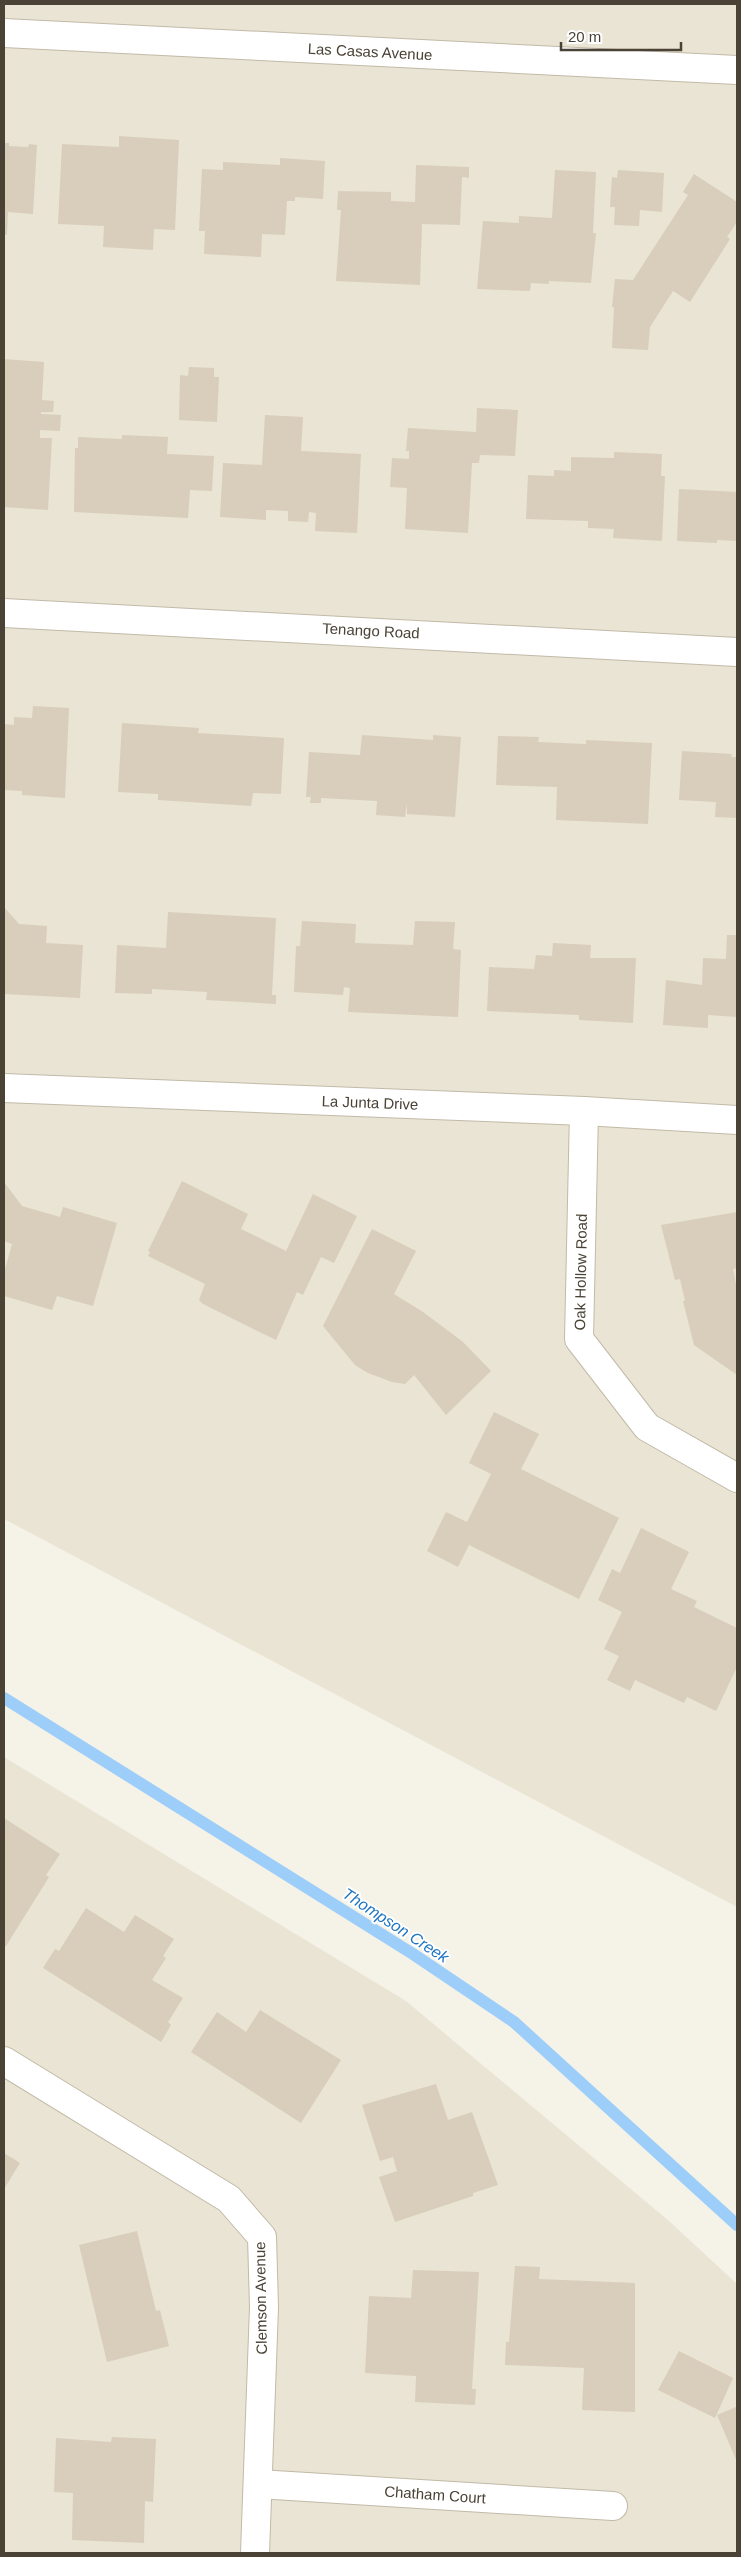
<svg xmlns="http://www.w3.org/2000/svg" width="741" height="2557" viewBox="0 0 741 2557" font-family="Arial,sans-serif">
  <rect width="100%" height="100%" fill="#f5f2e7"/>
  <g fill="#eae4d4">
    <path d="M 4,4 L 737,4 L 737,1907 L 4,1519 Z"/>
    <path d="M 4,1757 L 406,2001 L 669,2221 L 737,2284 L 737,2553 L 4,2553 Z"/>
  </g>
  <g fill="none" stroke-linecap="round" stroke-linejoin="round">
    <path stroke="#9ccef9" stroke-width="12" d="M 4,1698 L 413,1954 L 514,2022 L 737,2225"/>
  </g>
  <g fill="#d8cebb">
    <path d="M 119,136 L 179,140 L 175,230 L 154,229 L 153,250 L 103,247 L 104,226 L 58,224 L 62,144 L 119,147 Z"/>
    <path d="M 4,143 L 9,143 L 9,146 L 28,147 L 29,144 L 37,145 L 33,214 L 8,212 L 7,235 L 4,234 Z"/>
    <path d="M 280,158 L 325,161 L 323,199 L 295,197 L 295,201 L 287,201 L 285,235 L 262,234 L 261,257 L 204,254 L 205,231 L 199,231 L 202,169 L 223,170 L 223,162 L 280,165 Z"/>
    <path d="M 416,165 L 469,167 L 469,178 L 462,177 L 460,225 L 422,224 L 420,285 L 336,281 L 341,210 L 337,210 L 338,191 L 391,192 L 391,201 L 415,202 Z"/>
    <path d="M 555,170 L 596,172 L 593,233 L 596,233 L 591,283 L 549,281 L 549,284 L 531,283 L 530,291 L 477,289 L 483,221 L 519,223 L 519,216 L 552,218 Z"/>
    <path d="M 618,170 L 664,173 L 662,212 L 640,210 L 639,226 L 614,225 L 615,207 L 610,207 L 612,177 L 617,178 Z"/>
    <path d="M 694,174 L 737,202 L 737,222 L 727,237 L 730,239 L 690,302 L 673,291 L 650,327 L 648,350 L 612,348 L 614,307 L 612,307 L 615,279 L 633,280 L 688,195 L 683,192 Z"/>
    <path d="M 4,359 L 44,362 L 42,400 L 54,401 L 53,412 L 41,412 L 41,414 L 61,415 L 60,431 L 40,430 L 40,438 L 52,438 L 48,510 L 4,507 Z"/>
    <path d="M 189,367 L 214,368 L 214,377 L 219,377 L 217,422 L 179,420 L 180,375 L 188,376 Z"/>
    <path d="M 477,408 L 518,410 L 515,456 L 480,455 L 479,463 L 472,463 L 468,533 L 405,529 L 407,488 L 390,487 L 392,458 L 409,459 L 409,451 L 406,451 L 408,428 L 476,432 Z"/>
    <path d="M 265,415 L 303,417 L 301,451 L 361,454 L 357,533 L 315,531 L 316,513 L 309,512 L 308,522 L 288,521 L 288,511 L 266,510 L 266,520 L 220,517 L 223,463 L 262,465 Z"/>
    <path d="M 122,435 L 168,437 L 167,454 L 214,456 L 212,491 L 190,490 L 188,518 L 74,512 L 75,448 L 78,448 L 78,437 L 122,439 Z"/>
    <path d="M 614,452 L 662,454 L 661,476 L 665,476 L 662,541 L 613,538 L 614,529 L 588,528 L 588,521 L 526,519 L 528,475 L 554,476 L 554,470 L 571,471 L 571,457 L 614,458 Z"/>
    <path d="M 679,489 L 737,492 L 737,541 L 717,540 L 717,543 L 677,541 Z"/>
    <path d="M 33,706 L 69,708 L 65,798 L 22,795 L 22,791 L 4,790 L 4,724 L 14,725 L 14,717 L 32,718 Z"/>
    <path d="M 122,723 L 199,728 L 198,733 L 284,738 L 281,794 L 253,793 L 251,806 L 158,800 L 158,794 L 118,792 Z"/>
    <path d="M 362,735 L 433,740 L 433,735 L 461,737 L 455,817 L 407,814 L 407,803 L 405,817 L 376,815 L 377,801 L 321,798 L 321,803 L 310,803 L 311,797 L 306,797 L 309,752 L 360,755 Z"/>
    <path d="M 498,736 L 539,737 L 538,742 L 586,744 L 586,740 L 652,743 L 648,824 L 556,820 L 557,787 L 496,785 Z"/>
    <path d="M 682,751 L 732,754 L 731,757 L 737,757 L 737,818 L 715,817 L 716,802 L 679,800 Z"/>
    <path d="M 4,907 L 19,924 L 47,926 L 46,943 L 83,945 L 80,998 L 4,994 Z"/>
    <path d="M 168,912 L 276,918 L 272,995 L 276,995 L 276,1004 L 206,1000 L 207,992 L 152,989 L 152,994 L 115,993 L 117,945 L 166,948 Z"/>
    <path d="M 302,921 L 356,924 L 355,943 L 413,945 L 415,921 L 455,922 L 453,949 L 461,950 L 458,1017 L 348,1012 L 350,988 L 344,987 L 343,995 L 294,992 L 296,946 L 300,946 Z"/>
    <path d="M 727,935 L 737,935 L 737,1017 L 708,1015 L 708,1028 L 663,1025 L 666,980 L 702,985 L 703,958 L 726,959 Z"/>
    <path d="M 553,943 L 591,945 L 590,958 L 636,958 L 633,1023 L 579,1020 L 579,1015 L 487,1011 L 489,967 L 534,969 L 536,955 L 552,956 Z"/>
    <path d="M 182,1181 L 248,1214 L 241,1229 L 286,1251 L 313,1194 L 357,1216 L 334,1263 L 321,1257 L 303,1295 L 297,1292 L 276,1340 L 203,1304 L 199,1300 L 205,1284 L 148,1256 L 150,1252 L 148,1251 Z"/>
    <path d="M 4,1182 L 22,1206 L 60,1217 L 63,1207 L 117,1223 L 93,1306 L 57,1296 L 52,1310 L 4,1296 L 4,1273 L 12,1244 L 4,1241 Z"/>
    <path d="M 737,1212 L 737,1268 L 733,1269 L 737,1290 L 737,1375 L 694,1345 L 683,1301 L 685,1301 L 680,1279 L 675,1280 L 661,1225 Z"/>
    <path d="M 372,1229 L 416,1251 L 394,1294 L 423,1312 L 463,1342 L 491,1371 L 446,1415 L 414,1375 L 405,1384 L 392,1382 L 368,1373 L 355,1365 L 323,1326 Z"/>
    <path d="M 494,1412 L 539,1434 L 521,1469 L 619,1518 L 579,1599 L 469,1545 L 458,1567 L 427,1551 L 446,1512 L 467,1522 L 491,1474 L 469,1463 Z"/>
    <path d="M 641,1528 L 689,1552 L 671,1589 L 697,1601 L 694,1607 L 737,1628 L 737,1667 L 716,1711 L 687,1697 L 684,1703 L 635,1680 L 630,1691 L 607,1680 L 619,1656 L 604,1649 L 622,1612 L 598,1600 L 612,1569 L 620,1573 Z"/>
    <path d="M 4,1818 L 60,1854 L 46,1875 L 49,1877 L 6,1946 L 4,1945 Z"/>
    <path d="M 86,1908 L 124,1932 L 135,1915 L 174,1939 L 163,1956 L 166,1958 L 152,1980 L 183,1998 L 168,2022 L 171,2025 L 161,2042 L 43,1968 L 55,1949 L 59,1951 Z"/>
    <path d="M 260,2010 L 341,2060 L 301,2123 L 191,2052 L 217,2012 L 246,2032 Z"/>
    <path d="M 436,2084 L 448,2120 L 472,2112 L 498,2185 L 473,2193 L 473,2196 L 395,2222 L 379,2177 L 397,2171 L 393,2157 L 380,2161 L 362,2105 Z"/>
    <path d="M 4,2153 L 20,2163 L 4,2189 Z"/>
    <path d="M 137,2231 L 156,2311 L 160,2310 L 169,2346 L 107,2362 L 79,2245 Z"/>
    <path d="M 515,2266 L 540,2267 L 539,2279 L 635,2283 L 635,2412 L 582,2410 L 584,2368 L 505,2365 L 506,2342 L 509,2342 Z"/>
    <path d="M 413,2270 L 479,2272 L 472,2389 L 476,2389 L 475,2405 L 415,2402 L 416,2376 L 365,2373 L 369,2296 L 411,2298 Z"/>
    <path d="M 679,2351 L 733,2378 L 715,2418 L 658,2390 Z"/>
    <path d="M 736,2407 L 737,2412 L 737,2462 L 717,2415 Z"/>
    <path d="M 112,2437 L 156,2439 L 153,2502 L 145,2501 L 144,2543 L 72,2540 L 73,2493 L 54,2492 L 56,2438 L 111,2442 Z"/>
  </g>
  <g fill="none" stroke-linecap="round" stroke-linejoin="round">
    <g stroke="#c2baa8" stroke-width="30">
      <g id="minor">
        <path d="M 4,33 L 737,70"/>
        <path d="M 4,613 L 737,652"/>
        <path d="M 4,1088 L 584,1111 L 737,1120"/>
        <path d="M 584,1111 L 579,1339 L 647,1427 L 737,1478"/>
        <path d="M 4,2061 L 229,2199 L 262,2237 L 264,2307 L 255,2553"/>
        <path d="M 258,2484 L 613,2506"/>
      </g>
    </g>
    <use href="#minor" stroke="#fff" stroke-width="28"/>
  </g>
  <g text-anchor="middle" stroke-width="4" stroke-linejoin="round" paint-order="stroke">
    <g font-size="15" fill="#494235" stroke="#fff">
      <text transform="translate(370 52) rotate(3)" y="5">Las Casas Avenue</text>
      <text transform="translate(371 631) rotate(3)" y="5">Tenango Road</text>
      <text transform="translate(370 1103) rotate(2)" y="5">La Junta Drive</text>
      <text transform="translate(581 1272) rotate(-89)" y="5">Oak Hollow Road</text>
      <text transform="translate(261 2298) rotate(-91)" y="5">Clemson Avenue</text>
      <text transform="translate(435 2495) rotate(4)" y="5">Chatham Court</text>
    </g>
    <g font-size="16" font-style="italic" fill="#2075c3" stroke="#fff">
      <text transform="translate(396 1925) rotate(33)" y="6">Thompson Creek</text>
    </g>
  </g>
  <rect width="741" height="2557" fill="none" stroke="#494235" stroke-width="10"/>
  <path d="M561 42v8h120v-8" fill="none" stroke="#494235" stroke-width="2.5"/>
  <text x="568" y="42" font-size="15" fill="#494235" stroke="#ffffff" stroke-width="4" paint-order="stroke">20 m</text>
</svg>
